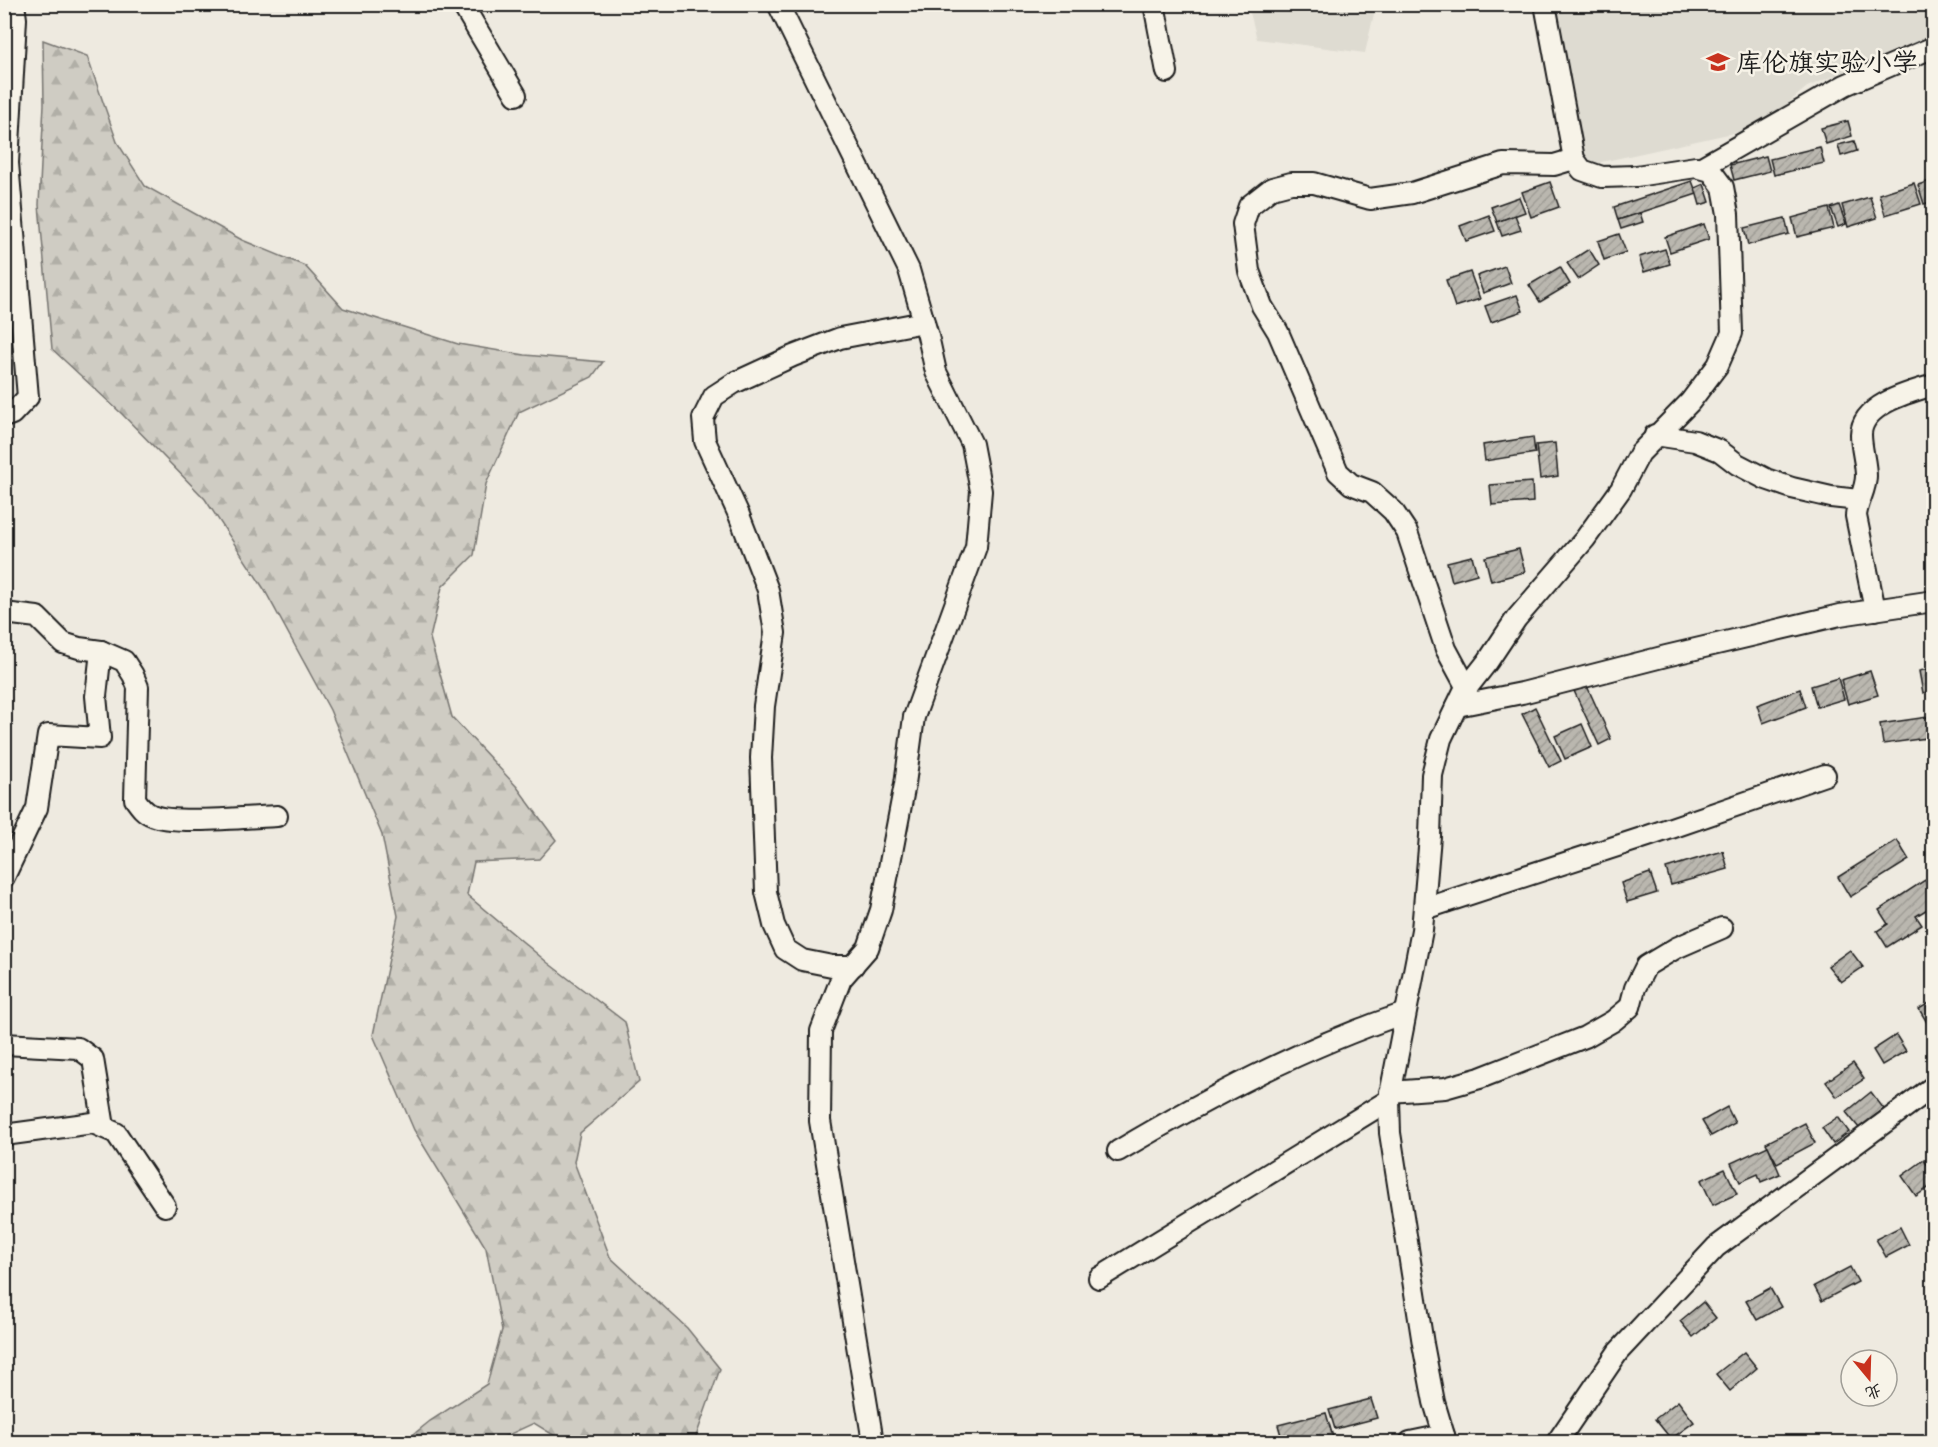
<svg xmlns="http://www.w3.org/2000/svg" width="1938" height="1447" viewBox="0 0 1938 1447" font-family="Caveat,'LXGW WenKai TC',sans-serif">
  <defs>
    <pattern id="forest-firs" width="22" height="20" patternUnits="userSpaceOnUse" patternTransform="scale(1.5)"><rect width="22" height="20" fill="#cfccc3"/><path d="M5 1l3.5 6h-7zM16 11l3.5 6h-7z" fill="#b1afa7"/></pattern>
    <pattern id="building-hatch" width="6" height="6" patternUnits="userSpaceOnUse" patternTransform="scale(1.5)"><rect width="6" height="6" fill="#bab7af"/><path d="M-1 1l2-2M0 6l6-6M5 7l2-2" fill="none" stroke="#9f9d96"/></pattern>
  </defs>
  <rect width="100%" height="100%" fill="#eeeae0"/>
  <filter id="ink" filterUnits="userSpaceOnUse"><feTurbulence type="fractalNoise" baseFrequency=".0167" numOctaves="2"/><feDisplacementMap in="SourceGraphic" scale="12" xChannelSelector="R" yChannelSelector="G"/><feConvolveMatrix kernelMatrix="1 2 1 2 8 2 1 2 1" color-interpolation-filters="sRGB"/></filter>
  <g filter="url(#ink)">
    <g fill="#dedbd1">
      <path d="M 1248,5 L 1248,4 L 1376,5 L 1365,53 L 1257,39 Z"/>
      <path d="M 1555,5 L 1933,5 L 1933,36 L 1807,87 L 1760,127 L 1597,163 L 1584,156 Z"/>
    </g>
    <path fill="url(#forest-firs)" stroke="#767470" stroke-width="1.5" d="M 43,40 L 87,56 L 117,142 L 145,186 L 242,240 L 305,266 L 343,308 L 458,344 L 525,355 L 603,362 L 592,377 L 519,412 L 486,484 L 474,555 L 442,587 L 430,638 L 452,717 L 517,787 L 556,840 L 539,859 L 474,862 L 467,895 L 548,963 L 625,1022 L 639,1082 L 580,1133 L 574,1162 L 610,1257 L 687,1328 L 720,1369 L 694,1442 L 561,1442 L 560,1439 L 534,1423 L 493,1442 L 404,1442 L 430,1421 L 487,1384 L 502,1330 L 486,1248 L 414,1130 L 373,1035 L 398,916 L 382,835 L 330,710 L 264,589 L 205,499 L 122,414 L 52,349 L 39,205 L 44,104 Z"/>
    <g fill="url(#building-hatch)" stroke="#1c1c1c" stroke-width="1.5">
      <path d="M 1848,121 L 1852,136 L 1826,144 L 1821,128 Z"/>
      <path d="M 1854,141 L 1857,151 L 1841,156 L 1838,145 Z"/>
      <path d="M 1820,147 L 1824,163 L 1774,175 L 1770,159 Z"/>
      <path d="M 1766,156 L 1770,171 L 1734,180 L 1730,165 Z"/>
      <path d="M 1692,181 L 1697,194 L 1618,220 L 1614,207 Z"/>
      <path d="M 1930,181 L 1934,190 L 1934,201 L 1924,204 L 1918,185 Z"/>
      <path d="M 1550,182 L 1559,207 L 1531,217 L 1522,192 Z"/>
      <path d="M 1914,183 L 1921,204 L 1885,215 L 1879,194 Z"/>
      <path d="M 1704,184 L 1710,202 L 1700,205 L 1695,188 Z"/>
      <path d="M 1519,197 L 1525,212 L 1497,222 L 1491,207 Z"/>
      <path d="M 1870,197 L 1877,218 L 1848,227 L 1842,205 Z"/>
      <path d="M 1839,205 L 1846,224 L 1838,227 L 1831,208 Z"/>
      <path d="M 1829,208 L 1834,228 L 1797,237 L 1792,218 Z"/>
      <path d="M 1640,213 L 1643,222 L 1621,229 L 1618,220 Z"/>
      <path d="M 1489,215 L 1495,231 L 1466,241 L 1460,226 Z"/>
      <path d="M 1515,215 L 1521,230 L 1502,236 L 1497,222 Z"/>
      <path d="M 1785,218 L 1789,234 L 1748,245 L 1744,228 Z"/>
      <path d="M 1704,224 L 1709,239 L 1670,252 L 1665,237 Z"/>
      <path d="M 1619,234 L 1626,252 L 1604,260 L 1598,241 Z"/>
      <path d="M 1589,249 L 1599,265 L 1578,279 L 1567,263 Z"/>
      <path d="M 1665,249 L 1670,264 L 1644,272 L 1639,257 Z"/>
      <path d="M 1505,266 L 1511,283 L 1483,293 L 1477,276 Z"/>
      <path d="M 1560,267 L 1570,284 L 1540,302 L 1529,285 Z"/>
      <path d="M 1470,272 L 1480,299 L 1455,307 L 1446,280 Z"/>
      <path d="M 1517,295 L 1523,311 L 1491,322 L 1485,306 Z"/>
      <path d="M 1533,437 L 1535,453 L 1485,461 L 1483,445 Z"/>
      <path d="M 1555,443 L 1558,476 L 1540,479 L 1536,445 Z"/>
      <path d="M 1532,482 L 1533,502 L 1492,505 L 1490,485 Z"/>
      <path d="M 1519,549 L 1525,572 L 1491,581 L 1485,557 Z"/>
      <path d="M 1472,556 L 1477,574 L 1452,581 L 1447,562 Z"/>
      <path d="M 1934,668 L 1934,690 L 1923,693 L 1919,671 Z"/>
      <path d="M 1870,671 L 1878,695 L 1848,704 L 1841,680 Z"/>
      <path d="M 1838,678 L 1844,699 L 1817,707 L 1811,686 Z"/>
      <path d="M 1587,686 L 1611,739 L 1599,745 L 1574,691 Z"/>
      <path d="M 1800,689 L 1806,707 L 1763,723 L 1757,705 Z"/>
      <path d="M 1535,707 L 1561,761 L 1549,767 L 1522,714 Z"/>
      <path d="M 1934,716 L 1934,737 L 1883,744 L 1880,724 Z"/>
      <path d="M 1582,724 L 1592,747 L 1565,759 L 1555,736 Z"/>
      <path d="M 1897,840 L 1909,860 L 1850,897 L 1838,877 Z"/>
      <path d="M 1723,851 L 1728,869 L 1671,885 L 1666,868 Z"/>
      <path d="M 1650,873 L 1657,893 L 1627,902 L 1621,883 Z"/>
      <path d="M 1925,880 L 1934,893 L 1934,905 L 1916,916 L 1922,925 L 1887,947 L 1877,931 L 1888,924 L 1879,910 Z"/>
      <path d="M 1850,950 L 1863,967 L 1841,982 L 1828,966 Z"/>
      <path d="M 1934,1000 L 1934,1023 L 1929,1026 L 1919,1009 Z"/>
      <path d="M 1896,1035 L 1906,1051 L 1882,1065 L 1873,1050 Z"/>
      <path d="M 1853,1063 L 1864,1079 L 1837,1097 L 1826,1082 Z"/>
      <path d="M 1871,1092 L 1884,1109 L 1859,1128 L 1846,1112 Z"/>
      <path d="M 1727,1107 L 1735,1123 L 1711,1136 L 1702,1121 Z"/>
      <path d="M 1838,1117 L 1849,1132 L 1833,1144 L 1822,1128 Z"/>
      <path d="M 1805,1123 L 1815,1143 L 1777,1163 L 1766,1143 Z"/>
      <path d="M 1768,1146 L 1780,1174 L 1761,1182 L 1758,1174 L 1740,1182 L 1731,1163 Z"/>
      <path d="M 1924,1160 L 1934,1174 L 1934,1184 L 1916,1196 L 1902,1176 Z"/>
      <path d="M 1725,1169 L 1737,1194 L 1713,1205 L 1701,1180 Z"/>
      <path d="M 1900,1227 L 1909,1245 L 1886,1257 L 1876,1239 Z"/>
      <path d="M 1850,1267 L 1858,1282 L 1822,1301 L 1814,1286 Z"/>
      <path d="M 1770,1288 L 1781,1307 L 1757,1320 L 1746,1301 Z"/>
      <path d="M 1703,1302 L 1716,1318 L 1693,1337 L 1680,1321 Z"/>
      <path d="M 1744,1352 L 1757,1368 L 1730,1391 L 1716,1374 Z"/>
      <path d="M 1371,1399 L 1377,1418 L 1335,1429 L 1329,1410 Z"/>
      <path d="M 1678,1401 L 1694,1422 L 1671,1439 L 1655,1419 Z"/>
      <path d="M 1326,1413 L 1333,1437 L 1314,1442 L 1302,1442 L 1301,1438 L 1283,1442 L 1278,1425 Z"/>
    </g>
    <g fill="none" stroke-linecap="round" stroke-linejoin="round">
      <g stroke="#1c1c1c" stroke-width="24">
        <g id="minor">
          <path d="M 462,4 L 516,95"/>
          <path d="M 778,4 L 909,270 L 928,336 L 936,372 L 972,444 L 981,491 L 976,547 L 914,717 L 905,784 L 881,910 L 868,948 L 841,979 L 821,1031 L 820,1121 L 873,1442"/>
          <path d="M 1154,4 L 1167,72"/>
          <path d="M 1700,168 L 1845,85 L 1934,47"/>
          <path d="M 4,417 L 12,414 L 28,397 L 8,163 L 16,19 L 14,4"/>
          <path d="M 1655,435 L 1695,441 L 1720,451 L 1737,464 L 1766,479 L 1792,488 L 1831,497 L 1859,500"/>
          <path d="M 1875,610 L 1856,516 C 1857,502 1866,490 1866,476 C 1866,462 1861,449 1861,434 C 1862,404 1910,392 1934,385"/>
          <path d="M 4,613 L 37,617 L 63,643 L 79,648 L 101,651 L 124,661 L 133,675 L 138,687 L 135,799 C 140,806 144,812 152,815 C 172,825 251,817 277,816"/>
          <path d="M 1467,688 L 1446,649 L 1407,532 L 1393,511 L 1372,492 L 1351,484 L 1338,472 L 1278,332 L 1262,306 L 1249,271 L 1243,224 L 1249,206 L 1272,188 L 1291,183 L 1314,183 L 1370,199 L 1412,193 L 1503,164 L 1554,165 L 1574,159"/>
          <path d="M 1457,706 L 1522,693 L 1666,656 L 1840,615 L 1934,601"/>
          <path d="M 4,877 L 37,808 L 48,735 L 100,738 L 96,696 L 101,651"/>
          <path d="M 1424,909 L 1648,836 L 1825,775"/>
          <path d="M 853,966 L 832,966 L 802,960 L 785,949 L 774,925 L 766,892 L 761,758 L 764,706 L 775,633 L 768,590 L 739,515 L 705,441 L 703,418 L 714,396 L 734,383 L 793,356 L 840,338 L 924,322"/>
          <path d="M 4,1044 L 78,1048 L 93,1059 L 104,1127"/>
          <path d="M 1390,1092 L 1445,1088 L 1480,1078 L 1585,1037 L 1613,1021 L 1630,1007 L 1635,988 L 1646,966 L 1676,948 L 1722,928"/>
          <path d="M 4,1135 L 93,1123 L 116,1133 L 165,1206"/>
          <path d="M 1118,1151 C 1209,1097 1304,1047 1405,1013"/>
          <path d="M 1099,1278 L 1389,1100"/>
          <path d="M 1410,1442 L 1444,1435"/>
          <path d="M 1446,1442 L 1434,1402 L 1423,1344 L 1390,1133 L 1389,1100 L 1422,930 L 1430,836 L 1432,775 L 1441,739 L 1463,693 L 1488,661 L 1516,619 L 1585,539 L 1621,489 L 1640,453 L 1690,402 L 1718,365 L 1732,333 L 1728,214 L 1723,187 L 1711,171 L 1696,167 L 1636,176 L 1602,177 L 1582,170 L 1574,159 L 1545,4"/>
          <path d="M 1557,1442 L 1618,1352 L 1716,1247 L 1934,1086"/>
        </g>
      </g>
      <use href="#minor" stroke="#f7f3e8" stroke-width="20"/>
    </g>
  </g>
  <defs>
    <g id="school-bare" transform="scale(1.8)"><path d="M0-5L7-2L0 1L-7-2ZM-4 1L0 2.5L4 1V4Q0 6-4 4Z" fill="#c8321e" stroke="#f7f3e8" stroke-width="2.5" paint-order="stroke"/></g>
  </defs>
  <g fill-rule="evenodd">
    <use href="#school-bare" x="1718" y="62"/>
  </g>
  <g text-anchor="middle" stroke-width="5" stroke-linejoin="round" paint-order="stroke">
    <g font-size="26" fill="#1c1c1c" stroke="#f7f3e8" text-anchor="start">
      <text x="1736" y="71">库伦旗实验小学</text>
    </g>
  </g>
  <rect width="1938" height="1447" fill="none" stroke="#f7f3e8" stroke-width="24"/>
  <rect x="12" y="12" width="1914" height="1423" fill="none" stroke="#1c1c1c" stroke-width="2" filter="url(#ink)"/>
  <g transform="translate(1869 1378) rotate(161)"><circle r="28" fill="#f7f3e8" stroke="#9f9d96" stroke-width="1.5"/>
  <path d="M0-4.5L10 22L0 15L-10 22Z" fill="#c8321e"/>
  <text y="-9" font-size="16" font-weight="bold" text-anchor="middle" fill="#1c1c1c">北</text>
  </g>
</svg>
